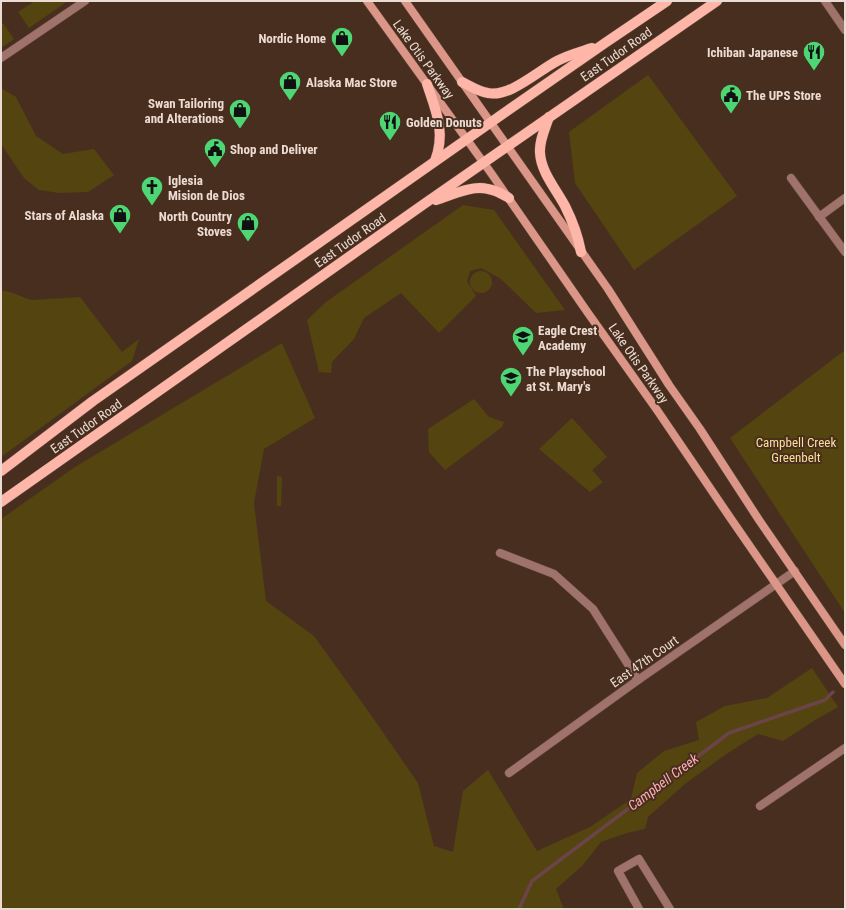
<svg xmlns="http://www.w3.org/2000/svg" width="846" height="910" viewBox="0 0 846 910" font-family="'Roboto Condensed',sans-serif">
  <rect width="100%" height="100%" fill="#482e1e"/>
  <g fill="#544410">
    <path d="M 35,1 L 68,1 L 29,28 L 18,12 Z"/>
    <path d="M 3,23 L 14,39 L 1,48 L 1,24 Z"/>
    <path d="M 648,75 L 737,196 L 634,270 L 575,183 L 569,132 Z"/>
    <path d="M 1,88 L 16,97 L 36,136 L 63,154 L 94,149 L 114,175 L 88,192 L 59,193 L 39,190 L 24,178 L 1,144 Z"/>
    <path d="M 463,205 L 494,210 L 565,310 L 536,313 L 501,279 L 481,268 L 470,271 L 467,281 L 476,296 L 439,333 L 401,293 L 364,318 L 354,339 L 332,362 L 331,373 L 319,372 L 307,320 L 326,302 Z"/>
    <circle cx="481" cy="282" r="11"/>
    <path d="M 1,290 L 10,292 L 31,300 L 80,297 L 122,352 L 139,339 L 132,361 L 1,457 Z"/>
    <path d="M 282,343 L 315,418 L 264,449 L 254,503 L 266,601 L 314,636 L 371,715 L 418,783 L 434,846 L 453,852 L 463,791 L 488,770 L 537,851 L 590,827 L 631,799 L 637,773 L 664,751 L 699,740 L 696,722 L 725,706 L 767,698 L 812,668 L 838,707 L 812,722 L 783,741 L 758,734 L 725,755 L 685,784 L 648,817 L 645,829 L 627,833 L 601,842 L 583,865 L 556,889 L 564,909 L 1,909 L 1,519 L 75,467 Z"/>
    <path d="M 845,350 L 845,613 L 730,438 Z"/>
    <path d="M 474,399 L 489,417 L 504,422 L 502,427 L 445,470 L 429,452 L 428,429 Z"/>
    <path d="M 572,418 L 607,457 L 592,470 L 603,482 L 590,492 L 539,449 Z"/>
    <path d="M 277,476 L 282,477 L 281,506 L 277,506 Z"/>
  </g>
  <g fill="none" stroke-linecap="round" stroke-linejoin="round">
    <path stroke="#6b444a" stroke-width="3.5" d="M 519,909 L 532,881 L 729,733 L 825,700 L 833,692"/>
    <g stroke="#624a3b" stroke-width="9">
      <g id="street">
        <path d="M 825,1 L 845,30"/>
        <path d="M 1,58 L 85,1"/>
        <path d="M 791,178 L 845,252"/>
        <path d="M 819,217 L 845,198"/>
        <path d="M 500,553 L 554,574 L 593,609 L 638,680"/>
        <path d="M 509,773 L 638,680 L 795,571"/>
        <path d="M 760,806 L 845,748"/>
        <path d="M 639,909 L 618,871 L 639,859 L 670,909"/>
      </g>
    </g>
    <g stroke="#624a3b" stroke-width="9">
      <g id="secondary">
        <path d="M 367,1 L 491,173 L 588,313 L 657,410 L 729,516 L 845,684"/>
        <path d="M 405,1 L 608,289 L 669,385 L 700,429 L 759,520 L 845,645"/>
      </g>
    </g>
    <g stroke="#624a3b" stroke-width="11">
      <g id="primary">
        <path d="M 462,82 C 470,86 479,92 488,93 C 509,98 538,71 557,61 C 568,55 580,52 592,48"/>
        <path d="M 427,84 C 436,111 446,132 435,161"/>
        <path d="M 549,117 C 545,129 539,141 540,153 C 541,172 556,189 565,206 C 572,220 578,236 581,252"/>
        <path d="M 436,200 C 452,195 471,185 488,189 C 496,190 502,194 509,198"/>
        <path d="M 1,471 L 93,401 L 507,111 L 605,43 L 667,1"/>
        <path d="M 1,502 L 424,204 L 717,1"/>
      </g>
    </g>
    <use href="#street" stroke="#9f736b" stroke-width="8"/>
    <use href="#secondary" stroke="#db9688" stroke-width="8"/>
    <use href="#primary" stroke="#feb6a8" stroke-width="10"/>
  </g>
  <defs>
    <g id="shop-pin" transform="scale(1.15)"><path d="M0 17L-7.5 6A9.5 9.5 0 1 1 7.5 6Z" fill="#4ed675" stroke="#482e1e"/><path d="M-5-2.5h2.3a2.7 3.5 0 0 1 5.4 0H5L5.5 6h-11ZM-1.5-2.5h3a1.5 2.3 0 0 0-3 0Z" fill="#111"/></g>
    <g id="restaurant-pin" transform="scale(1.15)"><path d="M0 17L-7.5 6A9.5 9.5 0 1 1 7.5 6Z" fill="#4ed675" stroke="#482e1e"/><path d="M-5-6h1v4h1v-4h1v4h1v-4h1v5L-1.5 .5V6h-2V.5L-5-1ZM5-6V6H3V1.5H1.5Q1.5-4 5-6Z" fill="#111"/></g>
    <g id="civic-pin" transform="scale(1.15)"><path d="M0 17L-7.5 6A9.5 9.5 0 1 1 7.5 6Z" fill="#4ed675" stroke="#482e1e"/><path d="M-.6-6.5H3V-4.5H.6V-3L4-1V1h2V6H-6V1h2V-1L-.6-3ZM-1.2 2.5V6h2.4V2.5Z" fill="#111"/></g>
    <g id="church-pin" transform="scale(1.15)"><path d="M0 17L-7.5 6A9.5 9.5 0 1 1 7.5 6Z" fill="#4ed675" stroke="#482e1e"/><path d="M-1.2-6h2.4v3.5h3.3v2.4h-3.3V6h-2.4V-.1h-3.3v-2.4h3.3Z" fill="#111"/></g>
    <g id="school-pin" transform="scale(1.15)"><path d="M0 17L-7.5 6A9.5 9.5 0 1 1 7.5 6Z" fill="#4ed675" stroke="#482e1e"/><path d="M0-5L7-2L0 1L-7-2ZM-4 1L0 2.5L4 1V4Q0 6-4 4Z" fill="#111"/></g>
  </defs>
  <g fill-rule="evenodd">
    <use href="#shop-pin" x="342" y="38"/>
    <use href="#restaurant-pin" x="814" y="52"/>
    <use href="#shop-pin" x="290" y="82"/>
    <use href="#civic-pin" x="731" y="95"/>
    <use href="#shop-pin" x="240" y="110"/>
    <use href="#restaurant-pin" x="390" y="122"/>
    <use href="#civic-pin" x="215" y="149"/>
    <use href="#church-pin" x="152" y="187"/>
    <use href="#shop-pin" x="120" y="215"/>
    <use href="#shop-pin" x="248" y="223"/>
    <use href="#school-pin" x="523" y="337"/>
    <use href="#school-pin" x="511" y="378"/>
  </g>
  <g text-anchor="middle" stroke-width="4" stroke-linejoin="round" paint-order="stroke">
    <g font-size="13" font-weight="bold" fill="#ecdbd2" stroke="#482e1e" text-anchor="start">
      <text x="326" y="43" text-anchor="end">Nordic Home</text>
      <text x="798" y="57" text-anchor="end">Ichiban Japanese</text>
      <text x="306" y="87">Alaska Mac Store</text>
      <text x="746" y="100">The UPS Store</text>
      <text x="224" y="108" text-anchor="end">Swan Tailoring<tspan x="224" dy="15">and Alterations</tspan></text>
      <text x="406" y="127">Golden Donuts</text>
      <text x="230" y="154">Shop and Deliver</text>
      <text x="168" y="185">Iglesia<tspan x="168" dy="15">Mision de Dios</tspan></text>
      <text x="104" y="220" text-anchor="end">Stars of Alaska</text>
      <text x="232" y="221" text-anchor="end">North Country<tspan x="232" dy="15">Stoves</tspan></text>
      <text x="538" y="335">Eagle Crest<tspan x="538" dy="15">Academy</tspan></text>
      <text x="526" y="376">The Playschool<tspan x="526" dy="15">at St. Mary's</tspan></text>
    </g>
    <g font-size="13" fill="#ecdbd2" stroke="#482e1e">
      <text transform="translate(616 54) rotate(-35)" y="5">East Tudor Road</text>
      <text transform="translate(424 59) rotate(54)" y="5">Lake Otis Parkway</text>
      <text transform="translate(350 240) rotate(-35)" y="5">East Tudor Road</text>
      <text transform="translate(639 363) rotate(55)" y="5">Lake Otis Parkway</text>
      <text transform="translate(86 426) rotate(-35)" y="5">East Tudor Road</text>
      <text transform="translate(644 661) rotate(-35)" y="5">East 47th Court</text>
    </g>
    <g font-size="13" fill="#f9df97" stroke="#482e1e">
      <text x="796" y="447">Campbell Creek<tspan x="796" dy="15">Greenbelt</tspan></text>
    </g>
    <g font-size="14" font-style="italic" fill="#feaeb7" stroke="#482e1e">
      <text transform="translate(663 782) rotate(-37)" y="5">Campbell Creek</text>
    </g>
  </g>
  <rect width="846" height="910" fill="none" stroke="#ecdbd2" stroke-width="4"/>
</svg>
